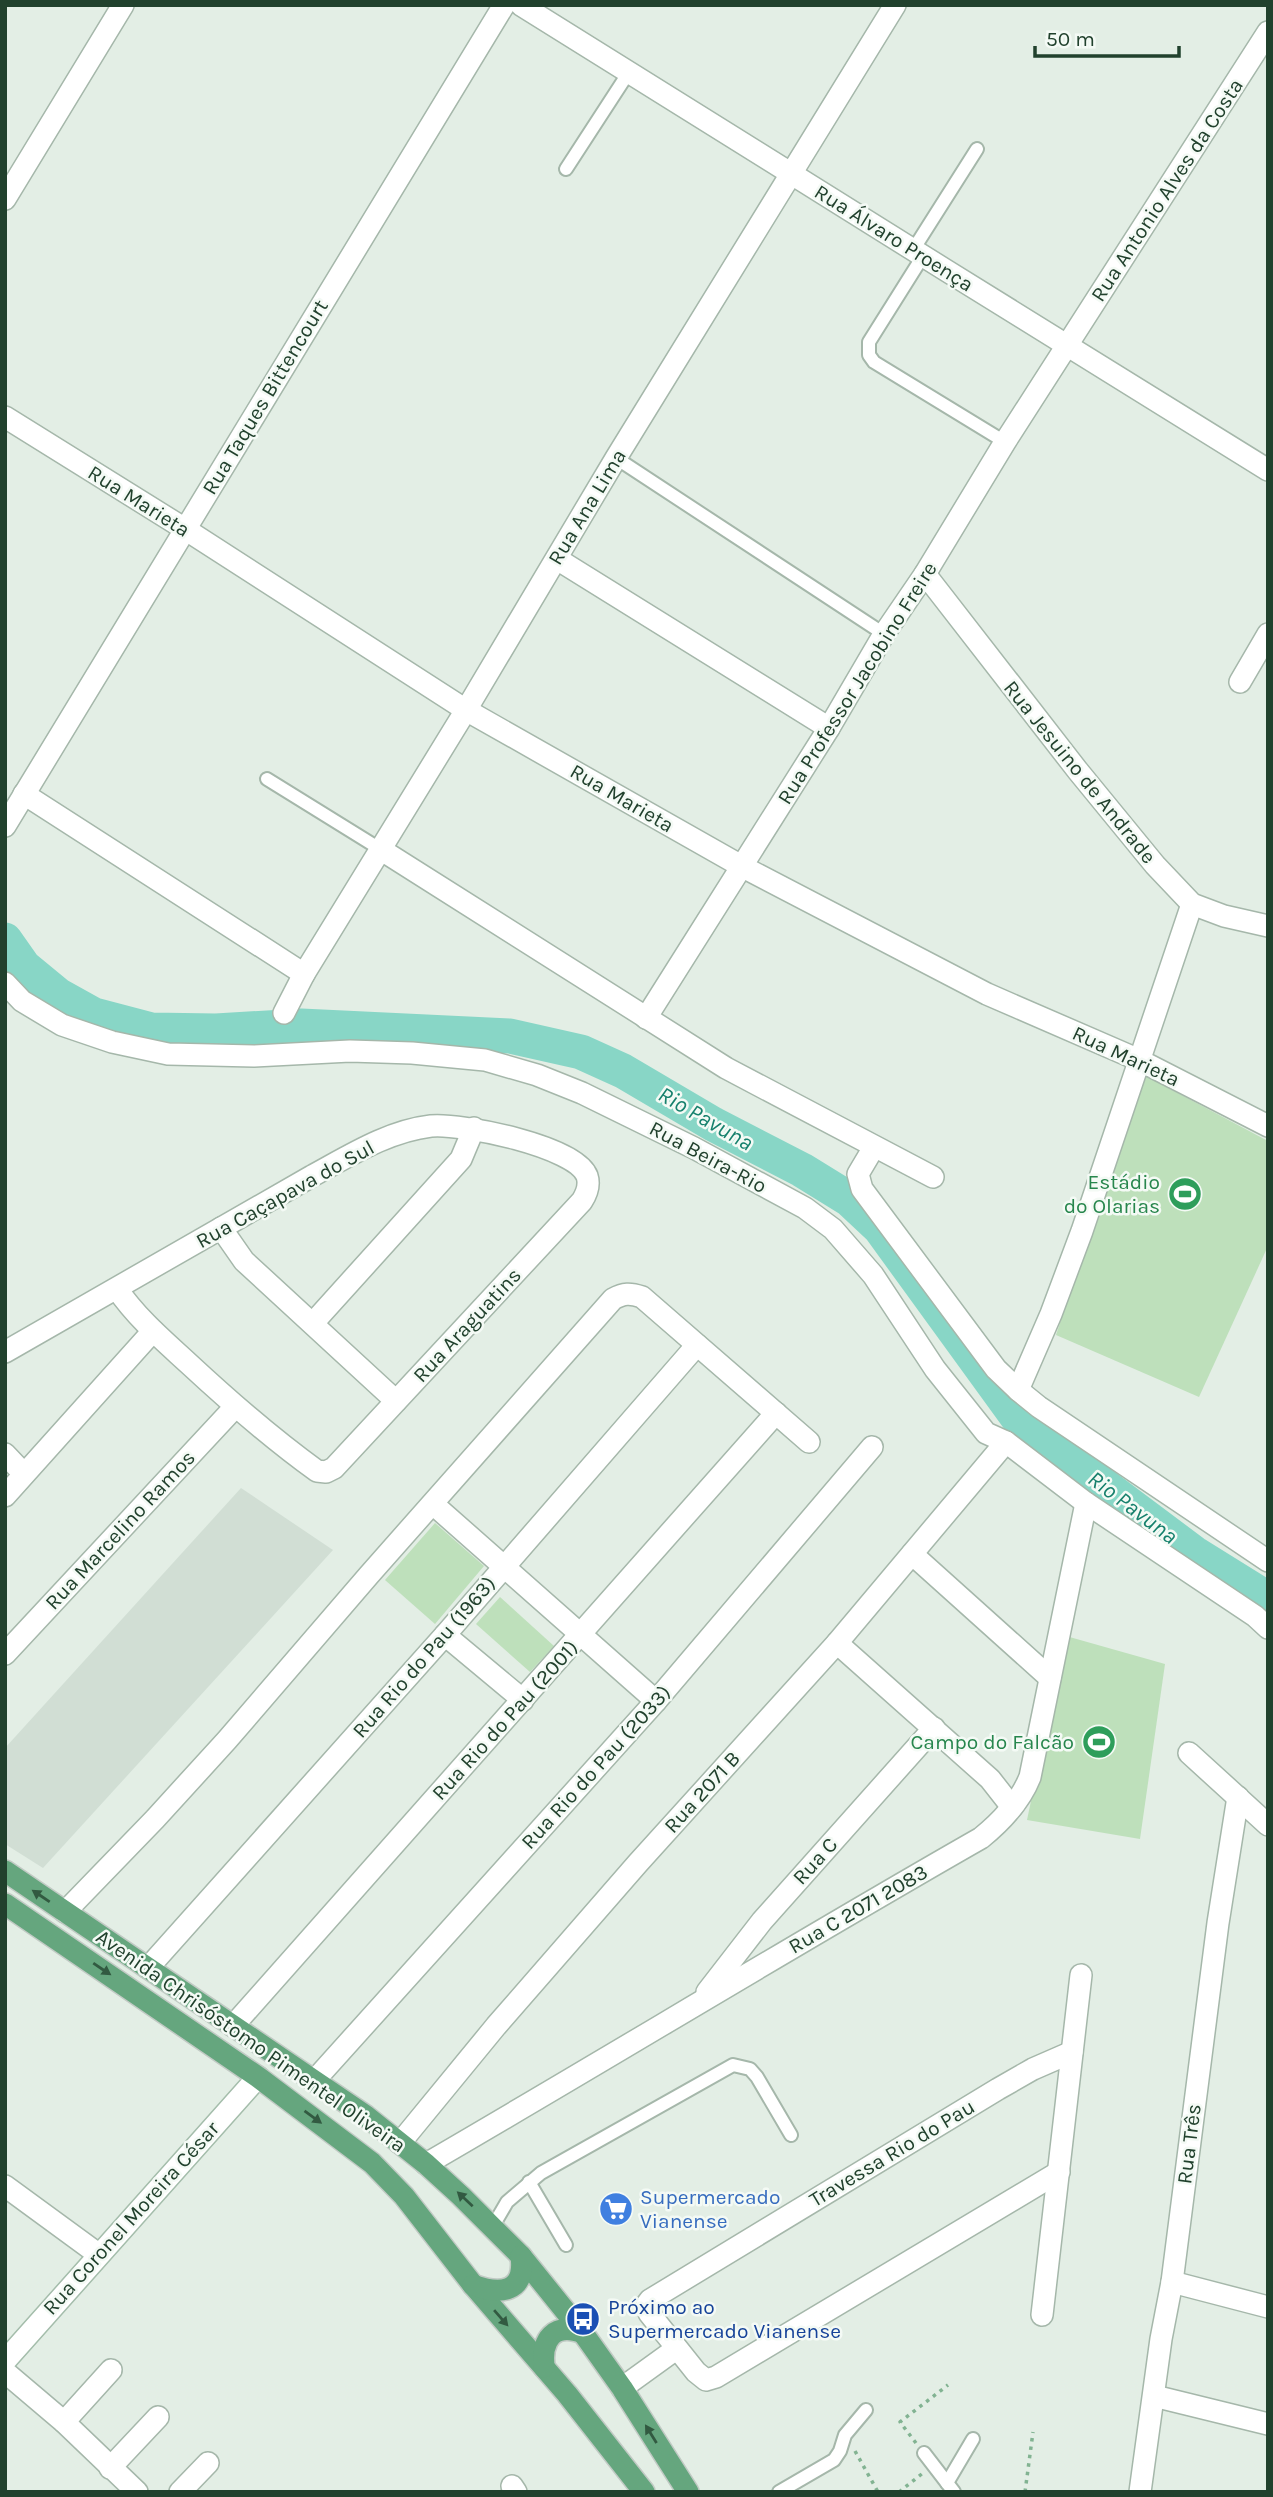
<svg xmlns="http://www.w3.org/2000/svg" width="1273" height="2497" viewBox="0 0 1273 2497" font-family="Karla,sans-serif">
  <rect width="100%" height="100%" fill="#e3eee5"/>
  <path fill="#d1ded4" d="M 241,1488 L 333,1550 L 43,1868 L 5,1844 L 5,1748 Z"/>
  <g fill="#bee0bb">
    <path d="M 1142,1074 L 1268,1141 L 1268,1246 L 1199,1397 L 1056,1335 Z"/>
    <path d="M 435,1523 L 484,1566 L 435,1624 L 385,1580 Z"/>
    <path d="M 500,1597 L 554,1646 L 530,1672 L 476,1624 Z"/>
    <path d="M 1066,1636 L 1165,1664 L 1140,1839 L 1027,1820 Z"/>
  </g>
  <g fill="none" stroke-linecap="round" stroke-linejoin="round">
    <path stroke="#88d6c6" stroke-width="35" d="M 5,940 L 24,967 L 58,995 L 94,1015 L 151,1030 L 216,1031 L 301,1026 L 510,1036 L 581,1052 L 623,1071 L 713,1124 L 802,1170 L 849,1199 L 880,1228 L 1023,1425 L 1194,1553 L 1268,1599"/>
    <g stroke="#a5b7aa" stroke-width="16">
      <g id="lane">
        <path d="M 566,169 L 629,72"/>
        <path d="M 913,250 L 977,149"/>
        <path d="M 923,256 L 869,342 L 869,355 L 874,362 L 1005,442"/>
        <path d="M 616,458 L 884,634"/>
        <path d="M 267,779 L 380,849"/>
        <path d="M 529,2182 L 566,2245"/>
        <path d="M 493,2226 L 507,2202 L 541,2173 L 733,2065 L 750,2069 L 757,2077 L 791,2135"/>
        <path d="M 924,2453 L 954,2492"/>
        <path d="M 947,2483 L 973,2439"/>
        <path d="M 779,2492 L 834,2460 L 840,2451 L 845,2435 L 866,2410"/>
      </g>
    </g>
    <g stroke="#a5b7aa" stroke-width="24">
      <g id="street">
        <path d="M 521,5 C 770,159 1018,317 1268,470"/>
        <path d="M 5,199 L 123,5"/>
        <path d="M 5,417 L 185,529 L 466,710 L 743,867 L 987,994 L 1139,1060 L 1268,1126"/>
        <path d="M 557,559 L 829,728"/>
        <path d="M 925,574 L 1078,771 L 1155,865 L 1192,904 L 1224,916 L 1268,926"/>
        <path d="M 1240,682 L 1268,634"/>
        <path d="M 24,794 L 304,974"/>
        <path d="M 5,826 L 504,5"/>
        <path d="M 380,849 L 726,1068 L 933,1177"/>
        <path d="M 5,983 L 22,1001 L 62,1025 L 112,1042 L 168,1054 L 254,1056 L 350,1051 L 412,1053 L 485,1060 L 537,1075 L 582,1093 L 694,1148 L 805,1208 L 833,1229 L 873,1275 L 935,1369 L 986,1433 L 1006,1442 L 1086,1503 L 1255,1616 L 1268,1628"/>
        <path d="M 284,1013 L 304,974 L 466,710 L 616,458 L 895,5"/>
        <path d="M 646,1018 L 829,728 L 884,634 L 925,574 L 1005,442 L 1268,32"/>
        <path d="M 874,1147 L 858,1174 L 862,1189 L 996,1369 L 1018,1390 L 1039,1407 L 1268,1561"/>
        <path d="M 221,1228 L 244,1261 L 396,1401"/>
        <path d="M 313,1323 L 461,1159 L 474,1128"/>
        <path d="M 5,1352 L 312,1176 C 349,1156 388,1131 431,1126 C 460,1123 576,1146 587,1176 C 590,1185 587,1193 582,1201 L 334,1468 L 326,1472 L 317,1471 C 271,1438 230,1402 188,1363 C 163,1340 137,1318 117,1289"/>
        <path d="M 1018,1390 L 1051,1314 L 1082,1231 L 1192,904"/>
        <path d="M 5,1454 L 24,1474"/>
        <path d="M 5,1496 L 153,1331"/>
        <path d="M 433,1504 L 656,1701"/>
        <path d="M 912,1554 L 1050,1678"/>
        <path d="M 445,1635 L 523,1700"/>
        <path d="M 837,1643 L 990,1779 L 1012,1807"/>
        <path d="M 5,1654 L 235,1407"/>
        <path d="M 1189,1753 L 1268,1825"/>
        <path d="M 65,1912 L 155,1819 L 227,1740 L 369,1575 L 613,1299 C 624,1293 630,1293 642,1297 L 809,1442"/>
        <path d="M 148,1968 L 445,1635 L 697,1345"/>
        <path d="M 707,1992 L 762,1921 L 934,1728"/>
        <path d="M 233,2026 L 776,1413"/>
        <path d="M 314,2081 L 656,1701 L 872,1447"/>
        <path d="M 400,2143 L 496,2026 L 638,1863 L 837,1643 L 1006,1442"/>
        <path d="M 426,2164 C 612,2056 795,1944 981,1838 C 1002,1821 1020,1802 1030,1777 L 1086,1503"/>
        <path d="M 1059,2172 L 716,2377 L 706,2380 L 696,2372 L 649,2313 L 647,2304 L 650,2300 L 998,2089 L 1033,2069 L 1072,2052"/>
        <path d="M 5,2186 L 98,2254"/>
        <path d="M 1172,2282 L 1268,2307"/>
        <path d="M 1042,2315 L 1081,1975"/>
        <path d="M 5,2372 L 64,2422 L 137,2492"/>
        <path d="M 622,2388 L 676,2349"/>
        <path d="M 1154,2396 L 1268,2424"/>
        <path d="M 64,2422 L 111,2370"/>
        <path d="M 110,2468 L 158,2417"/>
        <path d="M 512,2486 L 516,2492"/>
        <path d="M 180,2492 L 208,2463"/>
        <path d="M 1140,2492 L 1161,2339 L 1172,2282 L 1218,1923 L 1238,1797"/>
      </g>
    </g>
    <g stroke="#a4bdab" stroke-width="24">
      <path id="secondary" d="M 5,2361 L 258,2077"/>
    </g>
    <g stroke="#c1cac4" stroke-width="24">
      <g id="primary">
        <path d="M 5,1871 L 366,2116 L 426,2164 L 461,2196 L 521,2256 L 583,2333 L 622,2388 L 688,2492"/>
        <path d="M 5,1904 L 258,2077 L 372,2163 L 404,2196 L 473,2285 L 567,2394 L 644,2492"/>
        <path d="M 473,2285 C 500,2295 526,2293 521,2256"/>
        <path d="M 544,2367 C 541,2339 554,2322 583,2333"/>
      </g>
    </g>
    <g stroke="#82b392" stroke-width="3.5" stroke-dasharray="3.5 5" stroke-linecap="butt">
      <path d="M 916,2443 L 900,2422 L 948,2385"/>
      <path d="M 855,2451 L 878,2492"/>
      <path d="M 899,2492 L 923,2473"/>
      <path d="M 1025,2492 L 1033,2432"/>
    </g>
    <use href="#lane" stroke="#fff" stroke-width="12"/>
    <use href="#street" stroke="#fff" stroke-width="21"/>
    <use href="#secondary" stroke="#fff" stroke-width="21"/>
    <use href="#primary" stroke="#65a67e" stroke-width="21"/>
  </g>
  <defs><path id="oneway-solid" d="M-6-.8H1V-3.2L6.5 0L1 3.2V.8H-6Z" transform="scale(1.75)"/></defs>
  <g fill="#325a41">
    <use href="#oneway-solid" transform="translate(41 1896) rotate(-146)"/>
    <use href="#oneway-solid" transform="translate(102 1969) rotate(34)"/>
    <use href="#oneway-solid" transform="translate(313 2117) rotate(36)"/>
    <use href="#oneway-solid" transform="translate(465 2199) rotate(-137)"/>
    <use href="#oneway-solid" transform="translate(501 2318) rotate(49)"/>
    <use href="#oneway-solid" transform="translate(651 2434) rotate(-122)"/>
  </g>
  <defs>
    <g id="stadium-disc" transform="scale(1.75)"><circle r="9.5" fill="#2e9e5b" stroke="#f4faf5"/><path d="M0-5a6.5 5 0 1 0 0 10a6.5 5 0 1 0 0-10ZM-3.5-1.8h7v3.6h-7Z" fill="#fff"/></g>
    <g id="supermarket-disc" transform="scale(1.75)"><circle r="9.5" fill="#3f7fe0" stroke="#f4faf5"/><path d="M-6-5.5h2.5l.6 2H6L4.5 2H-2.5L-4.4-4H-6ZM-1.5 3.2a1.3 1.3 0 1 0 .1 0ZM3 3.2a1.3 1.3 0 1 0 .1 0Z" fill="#fff"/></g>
    <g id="bus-disc" transform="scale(1.75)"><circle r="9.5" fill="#1a4fb4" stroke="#f4faf5"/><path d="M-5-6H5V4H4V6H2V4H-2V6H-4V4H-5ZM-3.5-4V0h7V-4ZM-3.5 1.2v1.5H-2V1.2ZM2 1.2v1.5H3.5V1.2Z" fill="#fff"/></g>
  </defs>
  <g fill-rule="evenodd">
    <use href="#stadium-disc" x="1185" y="1194"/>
    <use href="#stadium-disc" x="1099" y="1742"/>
    <use href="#supermarket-disc" x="616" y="2209"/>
    <use href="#bus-disc" x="583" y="2319"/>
  </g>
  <g text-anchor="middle" stroke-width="5" stroke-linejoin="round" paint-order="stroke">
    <g font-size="21" fill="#21412d" stroke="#f4faf5">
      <text transform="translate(1167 190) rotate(-57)" y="7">Rua Antonio Alves da Costa</text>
      <text transform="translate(894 238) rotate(32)" y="7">Rua Álvaro Proença</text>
      <text transform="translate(265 397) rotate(-59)" y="7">Rua Taques Bittencourt</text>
      <text transform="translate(139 501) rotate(32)" y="7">Rua Marieta</text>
      <text transform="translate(587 507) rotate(-59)" y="7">Rua Ana Lima</text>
      <text transform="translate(857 683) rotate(-58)" y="7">Rua Professor Jacobino Freire</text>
      <text transform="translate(1080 772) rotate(51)" y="7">Rua Jesuino de Andrade</text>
      <text transform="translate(622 798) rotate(30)" y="7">Rua Marieta</text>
      <text transform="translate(1126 1056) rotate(25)" y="7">Rua Marieta</text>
      <text transform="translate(708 1157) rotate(28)" y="7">Rua Beira-Rio</text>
      <text transform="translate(285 1194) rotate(-29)" y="7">Rua Caçapava do Sul</text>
      <text transform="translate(467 1325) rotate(-47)" y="7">Rua Araguatins</text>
      <text transform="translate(120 1530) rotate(-47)" y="7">Rua Marcelino Ramos</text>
      <text transform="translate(424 1657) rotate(-49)" y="7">Rua Rio do Pau (1963)</text>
      <text transform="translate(505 1720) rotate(-48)" y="7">Rua Rio do Pau (2001)</text>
      <text transform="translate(596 1767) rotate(-48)" y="7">Rua Rio do Pau (2033)</text>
      <text transform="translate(702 1792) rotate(-48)" y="7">Rua 2071 B</text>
      <text transform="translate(815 1861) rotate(-48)" y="7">Rua C</text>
      <text transform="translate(858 1909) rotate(-30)" y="7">Rua C 2071 2083</text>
      <text transform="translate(251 2041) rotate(35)" y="7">Avenida Chrisóstomo Pimentel Oliveira</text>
      <text transform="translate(1189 2144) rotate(-83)" y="7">Rua Três</text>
      <text transform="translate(892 2153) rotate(-31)" y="7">Travessa Rio do Pau</text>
      <text transform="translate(131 2218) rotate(-48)" y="7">Rua Coronel Moreira César</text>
    </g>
    <g font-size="21" fill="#27864d" stroke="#f4faf5" text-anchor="end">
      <text x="1160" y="1189">Estádio<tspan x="1160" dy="24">do Olarias</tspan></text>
      <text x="1074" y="1749">Campo do Falcão</text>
    </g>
    <g font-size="21" fill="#366cbe" stroke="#f4faf5" text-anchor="start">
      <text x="640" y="2204">Supermercado<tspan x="640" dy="24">Vianense</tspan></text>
    </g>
    <g font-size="21" fill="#164399" stroke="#f4faf5" text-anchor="start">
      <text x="608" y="2314">Próximo ao<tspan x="608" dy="24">Supermercado Vianense</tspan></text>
    </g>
    <g font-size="23" font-style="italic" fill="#17816d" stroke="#f4faf5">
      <text transform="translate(706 1118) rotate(30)" y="8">Rio Pavuna</text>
      <text transform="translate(1133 1507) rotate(37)" y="8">Rio Pavuna</text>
    </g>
  </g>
  <rect width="1273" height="2497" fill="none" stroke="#21412d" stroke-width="14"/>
  <path d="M1035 46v10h144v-10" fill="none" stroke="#21412d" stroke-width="3.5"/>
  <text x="1046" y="46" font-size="21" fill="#21412d" stroke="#f4faf5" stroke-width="5" paint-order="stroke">50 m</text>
</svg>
